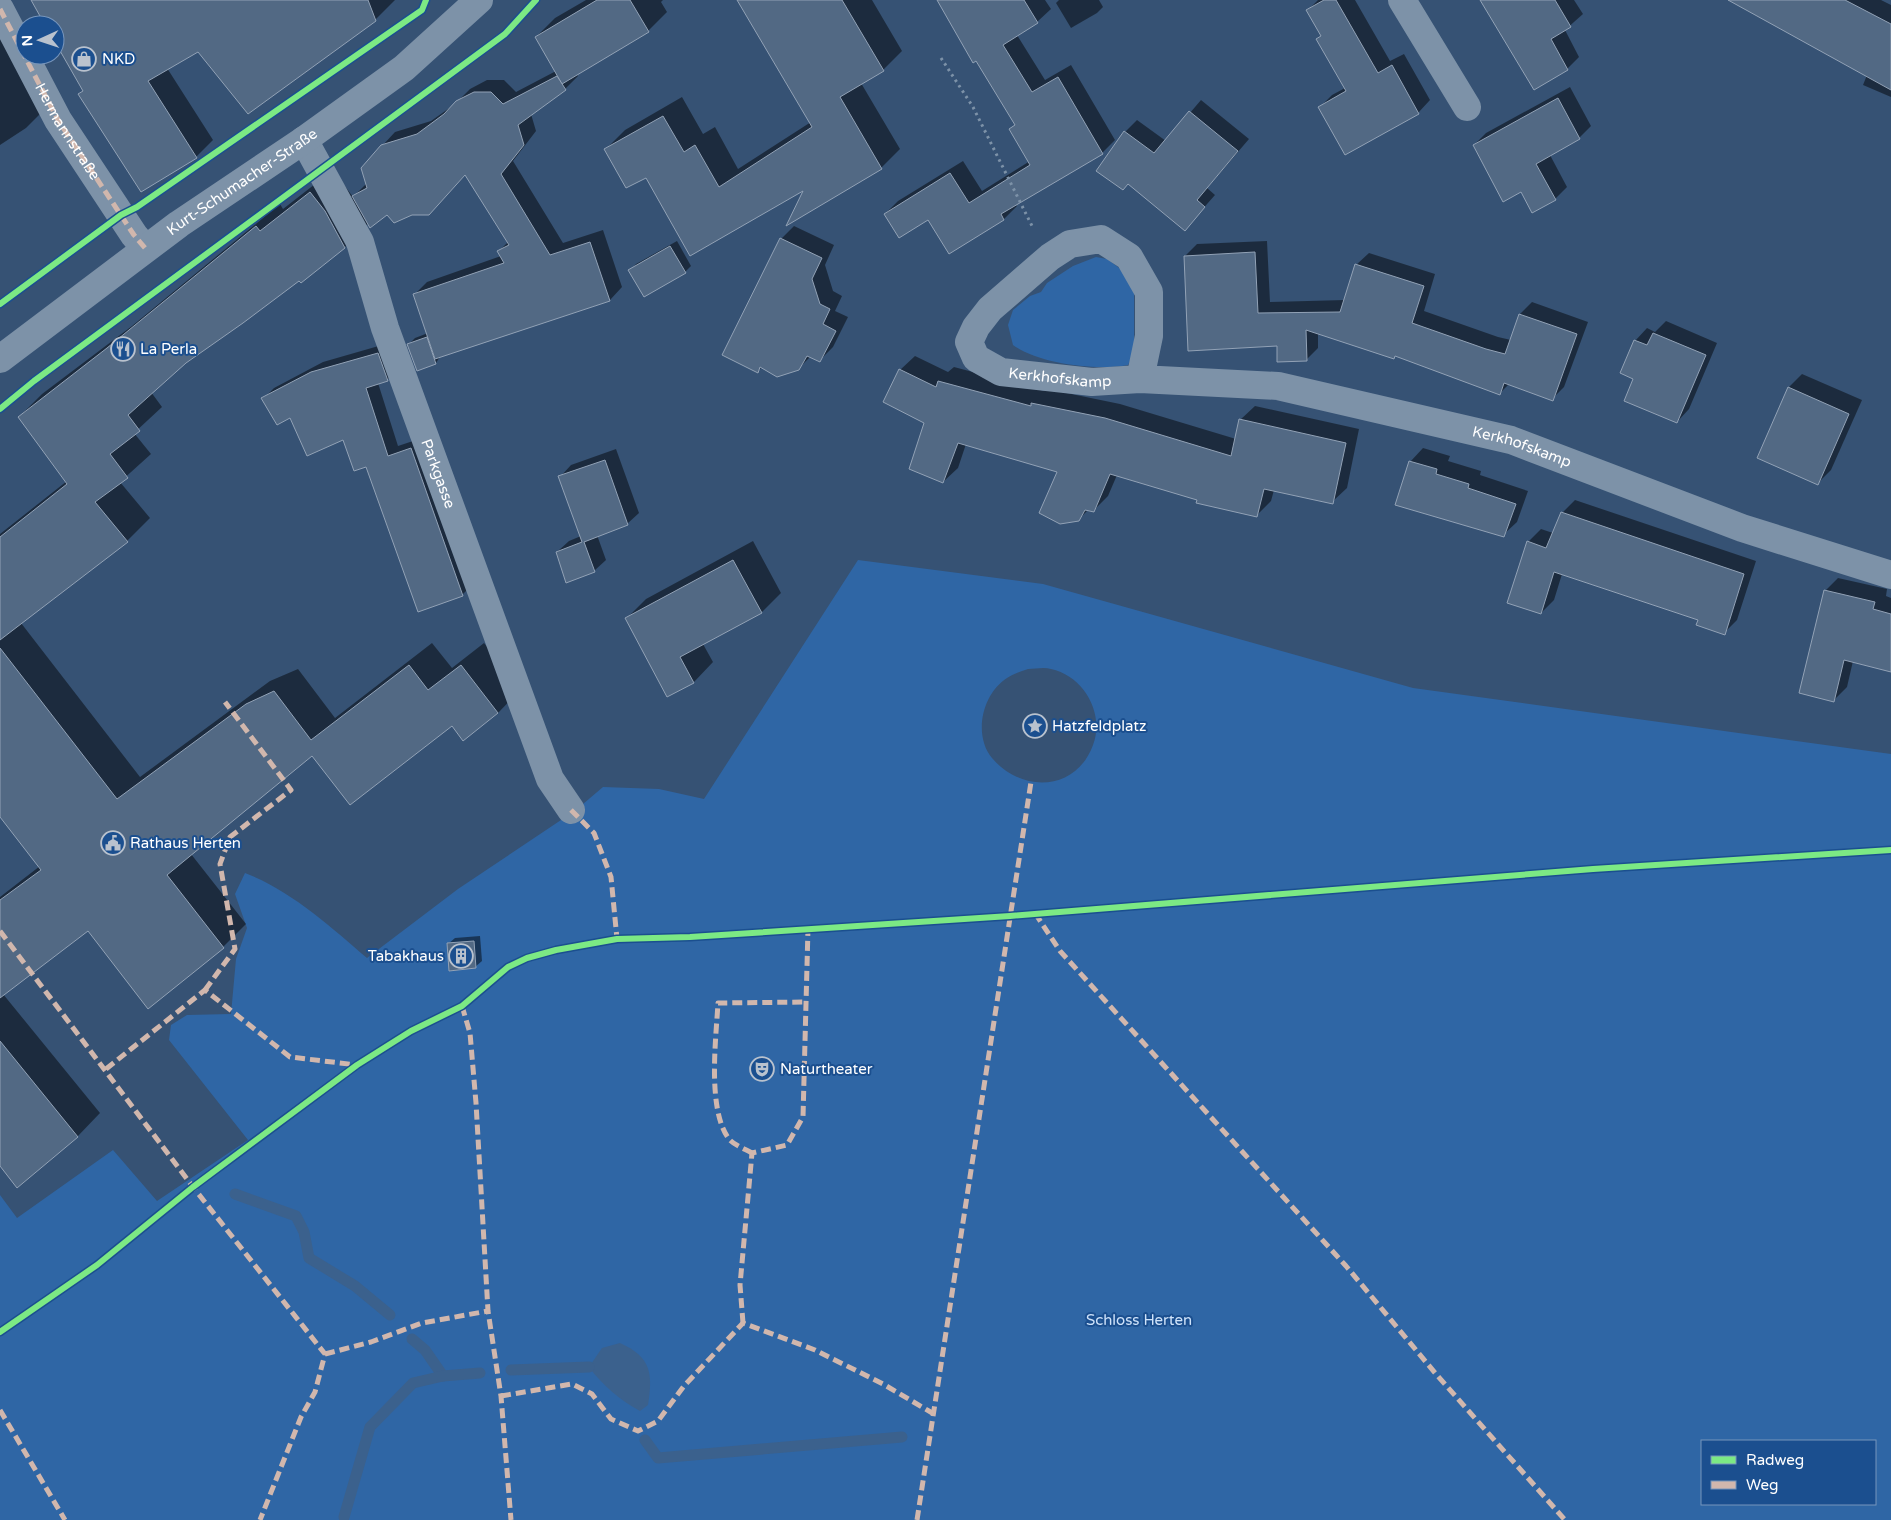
<svg xmlns="http://www.w3.org/2000/svg" width="1891" height="1520" viewBox="0 0 1891 1520" font-family="'Varela Round',sans-serif">
  <rect width="100%" height="100%" fill="#365274"/>
  <g fill="#2f66a5" fill-rule="evenodd">
    <path d="M 1096,257 L 1107,259 L 1126,273 L 1134,293 L 1134,353 L 1128,365 C 1097,371 1039,364 1013,345 L 1008,325 L 1013,310 L 1030,296 L 1041,292 L 1047,283 L 1073,266 Z"/>
    <path d="M 858,560 L 1043,584 L 1413,688 L 1891,754 L 1891,1520 L 0,1520 L 0,1195 L 17,1218 L 113,1150 L 157,1201 L 248,1140 L 169,1040 L 171,1025 L 187,1015 L 231,1014 L 236,959 L 247,928 L 235,894 L 245,873 C 290,890 330,926 367,958 L 458,889 L 576,810 L 603,787 L 659,789 L 704,799 ZM 1028,669 C 1035,669 1044,667 1051,669 C 1084,676 1105,714 1093,745 C 1076,792 1021,793 992,758 C 973,735 982,694 1007,678 C 1013,674 1021,671 1028,669 ZM 1702,1441 L 1875,1441 L 1875,1504 L 1702,1504 Z"/>
  </g>
  <path fill="#3b618d" d="M 620,1343 C 651,1357 653,1373 648,1405 L 640,1411 C 620,1400 603,1386 589,1367 L 602,1348 Z"/>
  <g fill="#0007">
    <path d="M 32,0 L 395,0 L 375,20 L 198,51 L 167,68 L 213,140 L 196,157 L 79,94 L 84,90 L 55,40 L 55,25 L 46,25 Z"/>
    <path d="M 586,0 L 663,0 L 661,2 L 667,12 L 648,31 L 577,74 L 578,76 L 565,89 L 531,114 L 536,131 L 513,161 L 563,243 L 603,230 L 622,287 L 610,300 L 441,355 L 436,363 L 409,344 L 415,338 L 428,333 L 415,294 L 427,282 L 501,256 L 499,251 L 508,242 L 466,174 L 442,200 L 387,213 L 369,223 L 345,247 L 301,281 L 299,279 L 185,362 L 151,392 L 162,407 L 134,433 L 151,454 L 120,482 L 150,518 L 127,541 L 21,623 L 140,777 L 270,681 L 298,669 L 335,718 L 432,643 L 452,668 L 484,643 L 521,689 L 498,713 L 464,739 L 452,724 L 313,754 L 191,854 L 246,924 L 223,947 L 148,1007 L 88,930 L 3,994 L 100,1113 L 77,1137 L 0,1164 L 0,897 L 40,866 L 0,815 L 0,534 L 67,481 L 19,417 L 42,394 L 132,326 L 280,204 L 283,209 L 333,170 L 353,197 L 367,183 L 382,146 L 395,132 L 431,121 L 455,104 L 470,89 L 487,80 L 504,80 L 516,92 L 556,71 L 536,37 L 555,18 Z"/>
    <path d="M 739,0 L 872,0 L 902,51 L 883,70 L 861,83 L 900,149 L 881,168 L 806,187 L 691,254 L 646,176 L 606,149 L 625,130 L 682,97 L 703,134 L 715,127 L 738,169 L 811,122 Z"/>
    <path d="M 950,0 L 1045,0 L 1051,9 L 1037,22 L 1017,35 L 1045,80 L 1071,65 L 1115,140 L 1102,153 L 1015,204 L 1017,206 L 1004,219 L 928,218 L 885,214 L 898,201 L 963,161 L 982,191 L 1030,161 L 1011,129 L 1016,124 Z"/>
    <path d="M 1059,0 L 1099,0 L 1103,7 L 1097,13 L 1071,28 L 1056,3 Z"/>
    <path d="M 1318,0 L 1355,0 L 1390,61 L 1404,54 L 1430,100 L 1418,113 L 1320,107 L 1332,95 L 1345,88 L 1318,39 L 1322,35 L 1308,10 Z"/>
    <path d="M 1482,0 L 1574,0 L 1583,14 L 1565,30 L 1579,57 L 1567,69 Z"/>
    <path d="M 1746,0 L 1881,0 L 1891,5 L 1891,97 L 1863,85 L 1867,75 Z"/>
    <path d="M 0,17 L 51,103 L 26,128 L 0,145 Z"/>
    <path d="M 1570,87 L 1591,126 L 1579,138 L 1550,155 L 1567,187 L 1555,199 L 1521,191 L 1474,145 L 1486,133 Z"/>
    <path d="M 1201,100 L 1249,139 L 1207,188 L 1215,195 L 1185,229 L 1125,132 L 1137,120 L 1166,141 Z"/>
    <path d="M 794,226 L 834,245 L 825,265 L 833,291 L 842,296 L 835,311 L 848,317 L 833,347 L 820,360 L 811,356 L 799,368 L 762,367 L 757,372 L 781,239 Z"/>
    <path d="M 677,241 L 691,266 L 685,272 L 630,271 L 636,264 Z"/>
    <path d="M 1267,241 L 1270,302 L 1345,300 L 1356,265 L 1369,253 L 1435,274 L 1424,311 L 1498,337 L 1511,340 L 1520,314 L 1532,302 L 1588,322 L 1564,387 L 1552,399 L 1509,384 L 1499,394 L 1395,355 L 1318,333 L 1318,348 L 1306,360 L 1278,345 L 1185,256 L 1197,244 Z"/>
    <path d="M 1666,321 L 1717,343 L 1689,409 L 1677,422 L 1635,378 L 1635,341 L 1647,328 L 1655,332 Z"/>
    <path d="M 389,343 L 398,369 L 387,380 L 378,383 L 398,446 L 422,438 L 473,584 L 462,595 L 367,465 L 344,439 L 291,416 L 263,399 L 274,388 L 323,362 Z"/>
    <path d="M 915,356 L 948,372 L 954,367 L 1044,391 L 1047,389 L 1120,404 L 1236,439 L 1240,420 L 1255,406 L 1359,429 L 1347,488 L 1332,502 L 1274,490 L 1271,501 L 1257,515 L 1117,475 L 1108,496 L 1093,511 L 1089,509 L 1078,520 L 1059,471 L 966,444 L 958,468 L 943,482 L 926,422 L 900,370 Z"/>
    <path d="M 1802,374 L 1862,400 L 1831,470 L 1818,483 L 1789,387 Z"/>
    <path d="M 1423,448 L 1450,456 L 1448,461 L 1481,471 L 1480,475 L 1528,491 L 1517,522 L 1503,535 L 1410,462 Z"/>
    <path d="M 616,449 L 639,513 L 627,524 L 597,535 L 606,560 L 594,571 L 557,552 L 569,541 L 581,536 L 560,477 L 571,465 Z"/>
    <path d="M 1575,500 L 1756,561 L 1737,620 L 1724,633 L 1699,619 L 1562,574 L 1554,600 L 1541,613 L 1528,542 L 1541,529 L 1553,533 L 1562,513 Z"/>
    <path d="M 753,541 L 781,593 L 762,612 L 703,644 L 713,662 L 694,682 L 668,695 L 627,618 L 646,599 Z"/>
    <path d="M 1838,578 L 1887,589 L 1886,596 L 1891,598 L 1891,671 L 1853,661 L 1847,687 L 1834,700 L 1825,591 Z"/>
    <path d="M 480,936 L 482,961 L 475,967 L 448,944 L 455,938 Z"/>
  </g>
  <g fill="none" stroke-linecap="round" stroke-linejoin="round">
    <g stroke="#3b618d" stroke-width="11">
      <path d="M 235,1194 L 296,1216 L 304,1232 L 309,1258 L 355,1286 L 390,1315"/>
      <path d="M 412,1339 L 425,1350 L 443,1376"/>
      <path d="M 511,1370 L 589,1367"/>
      <path d="M 645,1440 L 658,1458 L 902,1437"/>
      <path d="M 344,1517 L 370,1427 L 413,1383 L 443,1376 L 480,1373"/>
    </g>
  </g>
  <g fill="#526984" stroke="#92a2b6">
    <path d="M 31,0 L 368,0 L 376,21 L 248,114 L 198,52 L 148,81 L 197,158 L 141,192 L 78,94 L 83,91 L 55,42 L 55,25 L 45,25 Z"/>
    <path d="M 597,0 L 630,0 L 649,32 L 562,84 L 535,37 Z"/>
    <path d="M 737,0 L 842,0 L 884,71 L 840,97 L 882,169 L 786,226 L 803,191 L 690,256 L 646,178 L 626,188 L 604,149 L 663,116 L 684,152 L 695,145 L 719,187 L 812,127 Z"/>
    <path d="M 937,0 L 1024,0 L 1038,23 L 1003,45 L 1032,92 L 1058,77 L 1103,154 L 1001,214 L 1004,220 L 949,254 L 928,220 L 899,238 L 884,214 L 950,173 L 969,203 L 1030,165 L 1009,129 L 1015,125 L 976,61 L 973,63 Z"/>
    <path d="M 1324,0 L 1336,0 L 1378,73 L 1392,65 L 1419,114 L 1345,155 L 1318,107 L 1346,91 L 1316,39 L 1321,36 L 1306,10 Z"/>
    <path d="M 1480,0 L 1555,0 L 1571,27 L 1551,39 L 1568,70 L 1534,90 Z"/>
    <path d="M 1728,0 L 1845,0 L 1891,24 L 1891,90 Z"/>
    <path d="M 557,76 L 566,90 L 518,125 L 524,145 L 501,174 L 550,255 L 590,242 L 610,301 L 435,359 L 413,294 L 504,263 L 497,251 L 509,245 L 465,175 L 429,215 L 412,215 L 394,223 L 387,215 L 370,228 L 352,196 L 367,188 L 361,168 L 381,145 L 417,134 L 444,114 L 456,101 L 474,92 L 491,92 L 503,104 Z"/>
    <path d="M 1558,98 L 1580,139 L 1536,164 L 1556,200 L 1532,213 L 1521,192 L 1503,202 L 1473,145 Z"/>
    <path d="M 1189,111 L 1238,151 L 1197,200 L 1205,207 L 1185,231 L 1128,184 L 1123,190 L 1096,171 L 1124,131 L 1154,153 Z"/>
    <path d="M 310,192 L 325,211 L 345,248 L 301,283 L 299,281 L 243,323 L 186,363 L 128,415 L 140,431 L 110,454 L 128,478 L 95,502 L 128,542 L 0,640 L 0,537 L 67,484 L 18,417 L 107,348 L 256,226 L 260,231 Z"/>
    <path d="M 780,238 L 822,258 L 812,279 L 820,304 L 830,309 L 823,324 L 836,331 L 820,362 L 807,356 L 799,370 L 777,377 L 760,367 L 758,373 L 722,355 Z"/>
    <path d="M 670,246 L 686,273 L 644,297 L 628,270 Z"/>
    <path d="M 1255,252 L 1258,313 L 1340,312 L 1355,264 L 1424,286 L 1412,323 L 1486,349 L 1505,354 L 1519,314 L 1577,334 L 1553,401 L 1504,383 L 1500,395 L 1395,356 L 1394,359 L 1306,330 L 1307,361 L 1277,362 L 1277,346 L 1188,351 L 1184,256 Z"/>
    <path d="M 1653,333 L 1706,355 L 1677,423 L 1624,401 L 1633,379 L 1620,373 L 1634,340 L 1647,345 Z"/>
    <path d="M 427,337 L 436,364 L 417,371 L 407,344 Z"/>
    <path d="M 378,353 L 388,381 L 366,388 L 388,456 L 411,448 L 463,596 L 418,612 L 366,467 L 354,471 L 343,440 L 307,456 L 290,418 L 277,425 L 261,398 L 311,372 Z"/>
    <path d="M 899,369 L 936,387 L 938,381 L 1031,406 L 1031,403 L 1105,418 L 1231,456 L 1239,419 L 1346,443 L 1333,504 L 1264,489 L 1257,517 L 1196,503 L 1197,500 L 1110,474 L 1094,512 L 1085,510 L 1079,521 L 1060,524 L 1039,513 L 1057,472 L 958,443 L 943,483 L 909,469 L 924,423 L 883,402 Z"/>
    <path d="M 1788,387 L 1849,414 L 1818,485 L 1757,458 Z"/>
    <path d="M 605,460 L 628,525 L 584,542 L 595,572 L 566,583 L 556,552 L 582,542 L 558,476 Z"/>
    <path d="M 1409,461 L 1437,469 L 1436,474 L 1469,484 L 1468,488 L 1516,504 L 1504,537 L 1395,505 Z"/>
    <path d="M 1561,512 L 1744,574 L 1725,635 L 1696,625 L 1698,620 L 1554,572 L 1541,614 L 1507,603 L 1527,541 L 1546,548 Z"/>
    <path d="M 733,560 L 762,613 L 680,657 L 694,683 L 667,697 L 625,618 Z"/>
    <path d="M 1824,590 L 1875,602 L 1873,609 L 1891,614 L 1891,672 L 1844,660 L 1834,702 L 1799,693 Z"/>
    <path d="M 0,648 L 117,799 L 246,704 L 274,691 L 311,740 L 409,665 L 428,690 L 461,665 L 498,713 L 463,741 L 452,726 L 350,805 L 312,756 L 167,875 L 224,948 L 148,1009 L 88,931 L 0,998 L 0,900 L 41,870 L 0,817 Z"/>
    <path d="M 474,941 L 476,968 L 449,971 L 447,943 Z"/>
    <path d="M 0,1041 L 78,1137 L 17,1188 L 0,1166 Z"/>
  </g>
  <g fill="none" stroke-linecap="round" stroke-linejoin="round">
    <path stroke="#7d92a8" stroke-width="3" stroke-dasharray="2.5 4" stroke-linecap="butt" d="M 941,58 L 973,107 L 1033,228"/>
    <g stroke="#7d92a8" stroke-width="28">
      <path d="M 1402,0 L 1467,107"/>
      <path id="s1" d="M 0,9 L 58,120 L 134,235 L 145,248"/>
      <path id="s2" d="M 304,140 L 360,242 L 385,328 L 550,779 L 571,810"/>
      <path id="s3" d="M 0,359 L 179,224 L 304,140 L 404,68 L 479,0"/>
      <path id="s4" d="M 1140,379 L 1149,336 L 1149,292 L 1129,257 L 1101,239 L 1070,244 L 1050,257 L 990,309 L 976,327 L 969,342 L 976,358 L 1001,372 L 1092,382 L 1140,379 L 1278,386 L 1511,440 L 1742,528 L 1891,575"/>
    </g>
    <g stroke="#d1b7ad" stroke-width="5" stroke-dasharray="10 5" stroke-linecap="butt">
      <path d="M 0,9 L 58,120 L 134,235 L 145,248"/>
      <path d="M 571,810 L 594,833 L 611,877 L 617,939"/>
      <path d="M 1035,913 L 1060,951 L 1346,1266 L 1436,1374 L 1565,1520"/>
      <path d="M 0,931 L 193,1187 L 325,1354 L 315,1392 L 301,1417 L 260,1520"/>
      <path d="M 205,990 L 235,949 L 220,864 L 230,837 L 291,790 L 225,702"/>
      <path d="M 462,1006 L 470,1033 L 476,1103 L 488,1311 L 501,1396 L 511,1520"/>
      <path d="M 106,1069 L 205,990 L 290,1057 L 357,1065"/>
      <path d="M 752,1153 C 745,1149 734,1145 729,1139 C 707,1110 716,1039 718,1003 L 806,1002"/>
      <path d="M 743,1323 L 740,1285 L 752,1153 L 787,1145 L 803,1117 L 808,928"/>
      <path d="M 325,1354 L 371,1342 L 422,1323 L 488,1311"/>
      <path d="M 501,1396 L 572,1384 L 592,1394 L 611,1419 L 638,1431 L 658,1421 L 684,1386 L 743,1323 L 815,1350 L 883,1384 L 934,1414"/>
      <path d="M 0,1410 L 65,1520"/>
      <path d="M 917,1520 L 1031,782"/>
    </g>
    <g stroke="#1b4f8f" stroke-width="9">
      <g id="cycleway">
        <path d="M 0,304 L 121,215 L 137,207 L 422,10 L 426,0"/>
        <path d="M 0,409 L 34,381 L 505,34 L 536,0"/>
        <path d="M 0,1332 L 97,1265 L 193,1187 L 357,1065 L 411,1031 L 462,1006 L 508,967 L 527,958 L 556,950 L 617,939 L 690,937 L 1010,916 L 1593,869 L 1891,850"/>
      </g>
    </g>
    <use href="#cycleway" stroke="#7ce984" stroke-width="6"/>
  </g>
  <defs>
    <g id="shop-ring" transform="scale(1.25)"><circle r="9.5" fill="#1b4f8f" stroke="#b9c2ce" stroke-width="1.5"/><path d="M-5-2.5h2.3a2.7 3.5 0 0 1 5.4 0H5L5.5 6h-11ZM-1.5-2.5h3a1.5 2.3 0 0 0-3 0Z" fill="#b9c2ce"/></g>
    <g id="restaurant-ring" transform="scale(1.25)"><circle r="9.5" fill="#1b4f8f" stroke="#b9c2ce" stroke-width="1.5"/><path d="M-5-6h1v4h1v-4h1v4h1v-4h1v5L-1.5 .5V6h-2V.5L-5-1ZM5-6V6H3V1.5H1.5Q1.5-4 5-6Z" fill="#b9c2ce"/></g>
    <g id="sight-ring" transform="scale(1.25)"><circle r="9.5" fill="#1b4f8f" stroke="#b9c2ce" stroke-width="1.5"/><path d="M0-6L1.8-2.2L6-1.7L2.9 1.2L3.7 5.4L0 3.3L-3.7 5.4L-2.9 1.2L-6-1.7L-1.8-2.2Z" fill="#b9c2ce"/></g>
    <g id="civic-ring" transform="scale(1.25)"><circle r="9.5" fill="#1b4f8f" stroke="#b9c2ce" stroke-width="1.5"/><path d="M-.6-6.5H3V-4.5H.6V-3L4-1V1h2V6H-6V1h2V-1L-.6-3ZM-1.2 2.5V6h2.4V2.5Z" fill="#b9c2ce"/></g>
    <g id="building-ring" transform="scale(1.25)"><circle r="9.5" fill="#1b4f8f" stroke="#b9c2ce" stroke-width="1.5"/><path d="M-4-6H4V6H1V3H-1V6H-4ZM-2.5-4.3h1.7v1.8h-1.7ZM.8-4.3h1.7v1.8H.8ZM-2.5-1h1.7V.8h-1.7ZM.8-1h1.7V.8H.8Z" fill="#b9c2ce"/></g>
    <g id="theatre-ring" transform="scale(1.25)"><circle r="9.5" fill="#1b4f8f" stroke="#b9c2ce" stroke-width="1.5"/><path d="M-5-5.5Q0-4 5-5.5V0Q5 5 0 6Q-5 5-5 0ZM-3.3-2.5H-1v1.5H-3.3ZM1-2.5H3.3v1.5H1ZM-2.8 1Q0 5.5 2.8 1Z" fill="#b9c2ce"/></g>
  </defs>
  <g fill-rule="evenodd">
    <use href="#shop-ring" x="84" y="59"/>
    <use href="#restaurant-ring" x="123" y="349"/>
    <use href="#sight-ring" x="1035" y="726"/>
    <use href="#civic-ring" x="113" y="843"/>
    <use href="#building-ring" x="461" y="956"/>
    <use href="#theatre-ring" x="762" y="1069"/>
  </g>
  <g text-anchor="middle" stroke-width="4" stroke-linejoin="round" paint-order="stroke">
    <g font-size="15" fill="#fff" stroke="#1b4f8f" text-anchor="start">
      <text x="102" y="64">NKD</text>
      <text x="140" y="354">La Perla</text>
      <text x="1052" y="731">Hatzfeldplatz</text>
      <text x="130" y="848">Rathaus Herten</text>
      <text x="444" y="961" text-anchor="end">Tabakhaus</text>
      <text x="780" y="1074">Naturtheater</text>
    </g>
    <g font-size="15" fill="#fff" stroke="#1b4f8f">
      <text dy="5" stroke="none"><textPath href="#s1" startOffset="140">Hermannstraße</textPath></text>
      <text dy="5" stroke="none"><textPath href="#s3" startOffset="300">Kurt-Schumacher-Straße</textPath></text>
      <text dy="5" stroke="none"><textPath href="#s4" startOffset="441">Kerkhofskamp</textPath></text>
      <text dy="5" stroke="none"><textPath href="#s4" startOffset="911">Kerkhofskamp</textPath></text>
      <text dy="5" stroke="none"><textPath href="#s2" startOffset="361">Parkgasse</textPath></text>
    </g>
    <g font-size="15" fill="#cfe3fa" stroke="#1b4f8f">
      <text x="1139" y="1325">Schloss Herten</text>
    </g>
  </g>
  <rect x="1701" y="1440" width="175" height="65" fill="#1b4f8f" stroke="#7695bc"/>
  <rect x="1711" y="1456" width="25" height="8" fill="#7ce984" stroke="#7695bc"/>
  <text x="1746" y="1465" font-size="15" fill="#ffffff">Radweg</text>
  <rect x="1711" y="1481" width="25" height="8" fill="#d1b7ad" stroke="#7695bc"/>
  <text x="1746" y="1490" font-size="15" fill="#ffffff">Weg</text>
  <g transform="translate(40 40) rotate(267)"><circle r="24" fill="#1b4f8f" stroke="#7695bc"/>
  <path d="M0-4L9 19L0 12L-9 19Z" fill="#b9c2ce"/>
  <text y="-8" font-size="14" font-weight="bold" text-anchor="middle" fill="#ffffff">N</text>
  </g>
</svg>
